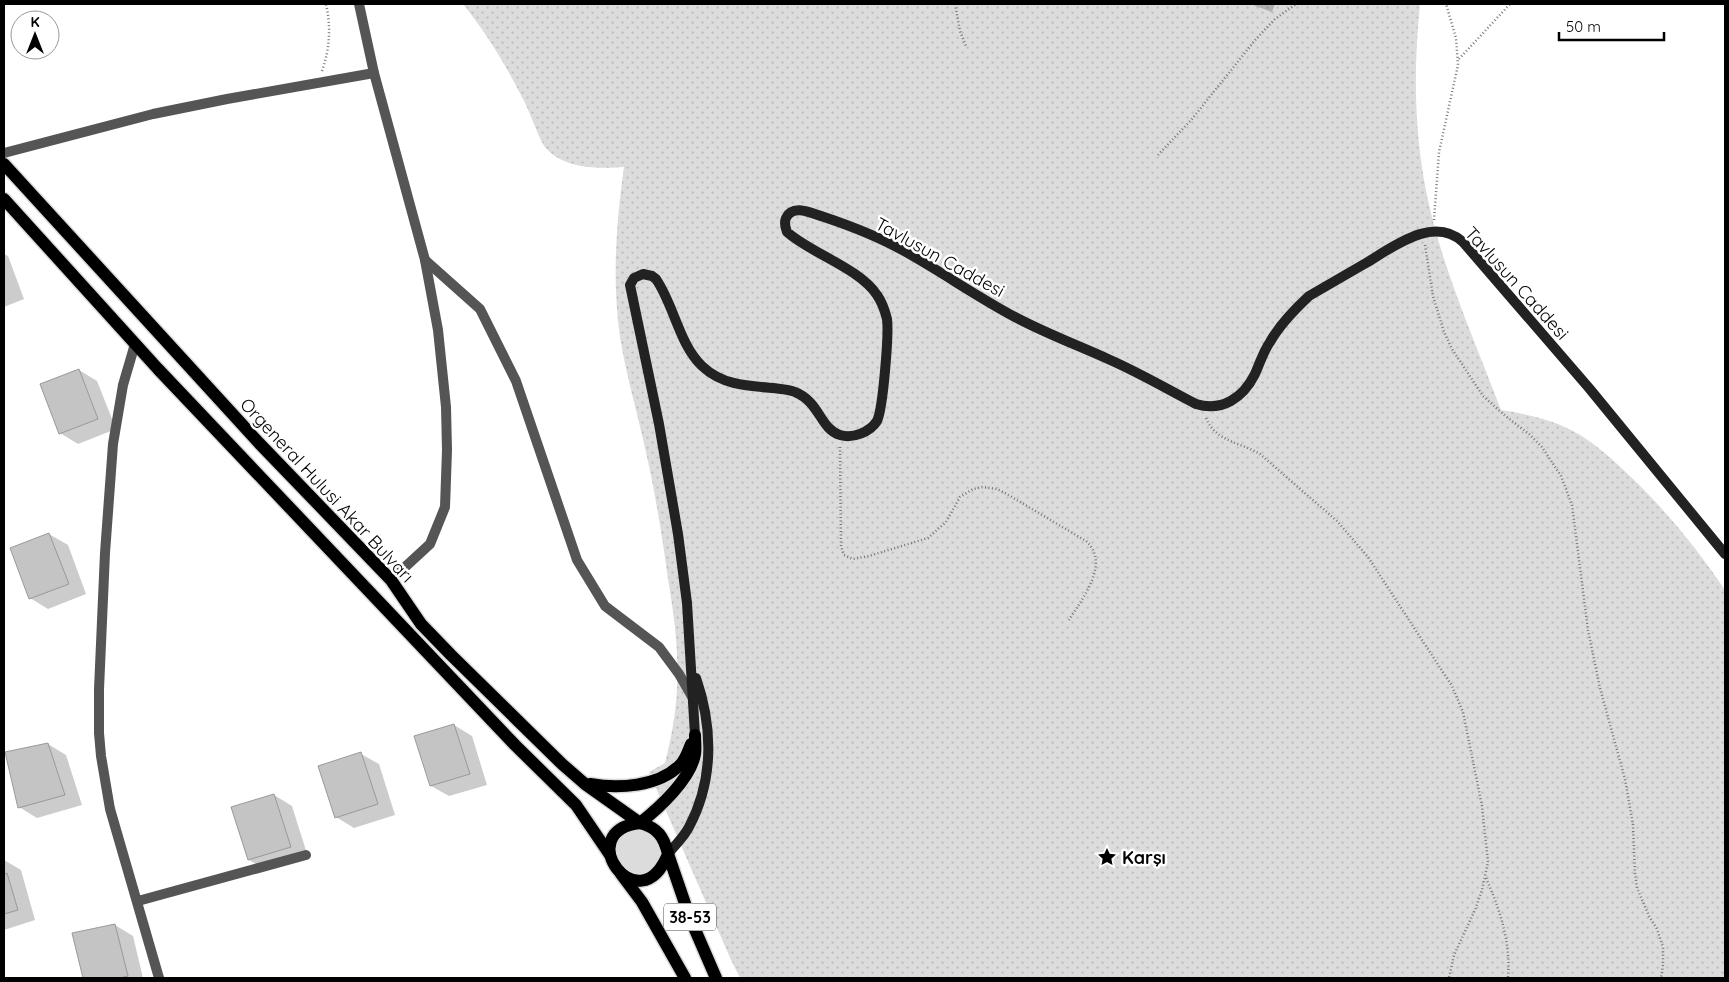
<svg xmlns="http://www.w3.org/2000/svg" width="1729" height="982" font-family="Quicksand,sans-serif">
  <defs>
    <pattern id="grass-dots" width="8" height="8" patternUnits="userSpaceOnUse" patternTransform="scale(1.25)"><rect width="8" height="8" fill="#dcdcdc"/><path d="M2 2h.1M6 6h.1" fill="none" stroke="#bbb" stroke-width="1.8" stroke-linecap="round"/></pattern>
  </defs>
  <rect width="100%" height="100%" fill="#fff"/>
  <path fill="url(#grass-dots)" d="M463 4H1420C1413 73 1414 141 1430 209 1446 277 1476 344 1501 410 1526 414 1551 419 1573 431 1597 444 1614 461 1633 479 1668 513 1698 550 1725 590V978H740L731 960 649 772 665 763C671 739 676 714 677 688 679 651 674 615 668 579 662 535 655 491 645 448 637 411 626 375 620 337 612 281 616 224 624 167 598 169 563 169 545 147 539 139 530 112 524 101 507 67 487 34 463 4Z"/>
  <path fill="#dcdcdc" d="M646 829 662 844V859L646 874C614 876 607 839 630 830 635 829 641 829 646 829Z"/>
  <g fill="#0003">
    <polygon points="1250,4 1275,4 1272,12"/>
    <polygon points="4,254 8,256 24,299 4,307"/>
    <polygon points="79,370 97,381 116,429 78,444 60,433"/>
    <polygon points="49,534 68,545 86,594 48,609 30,598"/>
    <polygon points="454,725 472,736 487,785 449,796 431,786"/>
    <polygon points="48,744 66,755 82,805 37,818 19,807"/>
    <polygon points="361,754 379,764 395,815 354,828 336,817"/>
    <polygon points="274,795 292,806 308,857 267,870 249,860"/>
    <polygon points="4,860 21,870 35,920 4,930"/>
    <polygon points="115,925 133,936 143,978 84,978 74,934"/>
  </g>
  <g fill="#c4c4c4" stroke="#999">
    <polygon points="79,369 98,419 59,434 40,384"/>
    <polygon points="49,533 69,584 29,599 10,548"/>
    <polygon points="454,724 470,774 430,786 414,736"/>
    <polygon points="48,743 65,795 18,808 5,752"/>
    <polygon points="361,752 378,804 335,818 318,766"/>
    <polygon points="274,794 291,847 248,860 231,807"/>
    <polygon points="7,873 18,910 4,914 4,874"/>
    <polygon points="115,924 128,976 120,978 83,978 72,933"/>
  </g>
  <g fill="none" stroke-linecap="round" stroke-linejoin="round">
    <g stroke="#dbdbdb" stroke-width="15">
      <g id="primary">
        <path d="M4 164 259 443 391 580 421 624 451 655 562 764 585 784 640 823C659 808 691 779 695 754 696 748 695 741 695 735"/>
        <polyline points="4,199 158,369 515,745 576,805 610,855"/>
        <path d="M590 784C618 789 658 787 680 765 686 759 688 751 691 744"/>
        <path d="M640 823C658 828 664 837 668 854 639 926 570 831 640 823Z"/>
        <polyline points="668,854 690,918 716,978"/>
        <polyline points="621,874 642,902 685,978"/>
      </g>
    </g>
    <g stroke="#777" stroke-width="2.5" stroke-dasharray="1 2.5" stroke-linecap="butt">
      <polyline points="955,4 960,31 966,46"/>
      <polyline points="1459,59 1510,4"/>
      <path d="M322 71C330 48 331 27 326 4"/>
      <polyline points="1158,155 1192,119 1256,39 1275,19 1296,4"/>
      <polyline points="1434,220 1439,152 1458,65 1456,38 1446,4"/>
      <polyline points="1425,245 1433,296 1444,332 1452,349 1483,396 1503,414 1529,434 1542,447 1561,476 1572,505 1588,630 1600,688 1625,779 1633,825 1635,873 1637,888 1649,916 1657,929 1663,947 1663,965 1661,978"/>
      <path d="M1206 418C1216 442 1240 442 1260 454L1337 521 1368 557 1452 686 1463 712 1482 806 1488 862 1482 890 1475 910 1454 955 1449 978"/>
      <path d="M840 447 841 546 844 555 853 559 869 556 928 538 946 522 960 497 973 489 983 487 997 489 1005 493 1086 541C1111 563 1082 599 1069 620"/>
      <path d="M1486 878C1500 910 1511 943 1508 978"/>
    </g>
    <g stroke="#555" stroke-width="10">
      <polyline points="359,4 374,73 425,260 438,330 446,407 447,450 445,507 430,544 391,580"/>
      <polyline points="4,153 153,114 227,99 374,73"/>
      <polyline points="425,260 480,309 516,381 577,560 605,606 659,647 679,674 694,700"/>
      <polyline points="135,344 123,385 113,444 105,553 99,689 99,733 101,756 110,809 159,978"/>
      <polyline points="138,901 306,855"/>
    </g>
    <g stroke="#222" stroke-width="10">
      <path d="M695 735 687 603 678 534 659 424 630 285 634 278 643 274 652 276 656 279C674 305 679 344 702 366 722 385 747 386 773 388 780 389 788 389 795 392 820 402 820 429 840 435 853 439 870 432 877 421 883 409 889 334 887 319 885 311 882 302 877 295 859 268 812 254 787 232 785 227 784 223 786 218 793 203 813 214 824 217 851 226 879 237 904 251 942 272 977 297 1015 317 1045 333 1077 345 1108 359 1138 372 1167 389 1196 404 1222 412 1243 398 1255 374 1260 363 1263 352 1270 342 1280 324 1294 310 1309 296 1328 285 1347 274 1366 263 1393 247 1433 215 1463 242L1589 388 1725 554"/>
      <path d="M668 854C675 845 684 837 689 827 714 780 713 727 696 678"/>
    </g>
    <use href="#primary" stroke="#000" stroke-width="12"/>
  </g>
  <defs>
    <g id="sight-bare" transform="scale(1.5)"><path d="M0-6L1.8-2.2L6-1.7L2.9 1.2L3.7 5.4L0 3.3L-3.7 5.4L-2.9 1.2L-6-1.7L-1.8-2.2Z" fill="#000" stroke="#fff" stroke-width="2.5" paint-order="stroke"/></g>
  </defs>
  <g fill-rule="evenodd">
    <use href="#sight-bare" x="1107" y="857"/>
  </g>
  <g text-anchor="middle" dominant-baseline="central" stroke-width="5" stroke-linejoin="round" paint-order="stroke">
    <rect fill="#fff" stroke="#4c4c4c" stroke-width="1" x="664" y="903.5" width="52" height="27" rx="4"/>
    <g font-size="16" font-weight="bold" fill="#000">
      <text x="690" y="917">38-53</text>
    </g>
    <g font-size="18" fill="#000" stroke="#fff">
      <text transform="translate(940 257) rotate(29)">Tavlusun Caddesi</text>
      <text transform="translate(1517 283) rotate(48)">Tavlusun Caddesi</text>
      <text transform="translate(327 490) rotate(47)">Orgeneral Hulusi Akar Bulvarı</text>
    </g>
    <g font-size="18" font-weight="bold" fill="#000" stroke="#fff" text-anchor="start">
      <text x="1122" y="857">Karşı</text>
    </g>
  </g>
  <rect width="1729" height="982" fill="none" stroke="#000000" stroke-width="10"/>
  <g transform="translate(35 35)"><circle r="24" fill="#ffffff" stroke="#999999"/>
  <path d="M0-4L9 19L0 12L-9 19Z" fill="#000000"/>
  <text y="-8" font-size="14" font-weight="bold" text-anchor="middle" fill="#000000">K</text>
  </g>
  <path d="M1559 32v8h105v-8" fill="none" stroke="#000000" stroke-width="2.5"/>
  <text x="1566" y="32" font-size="15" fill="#000000" stroke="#ffffff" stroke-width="4" paint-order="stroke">50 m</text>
</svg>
